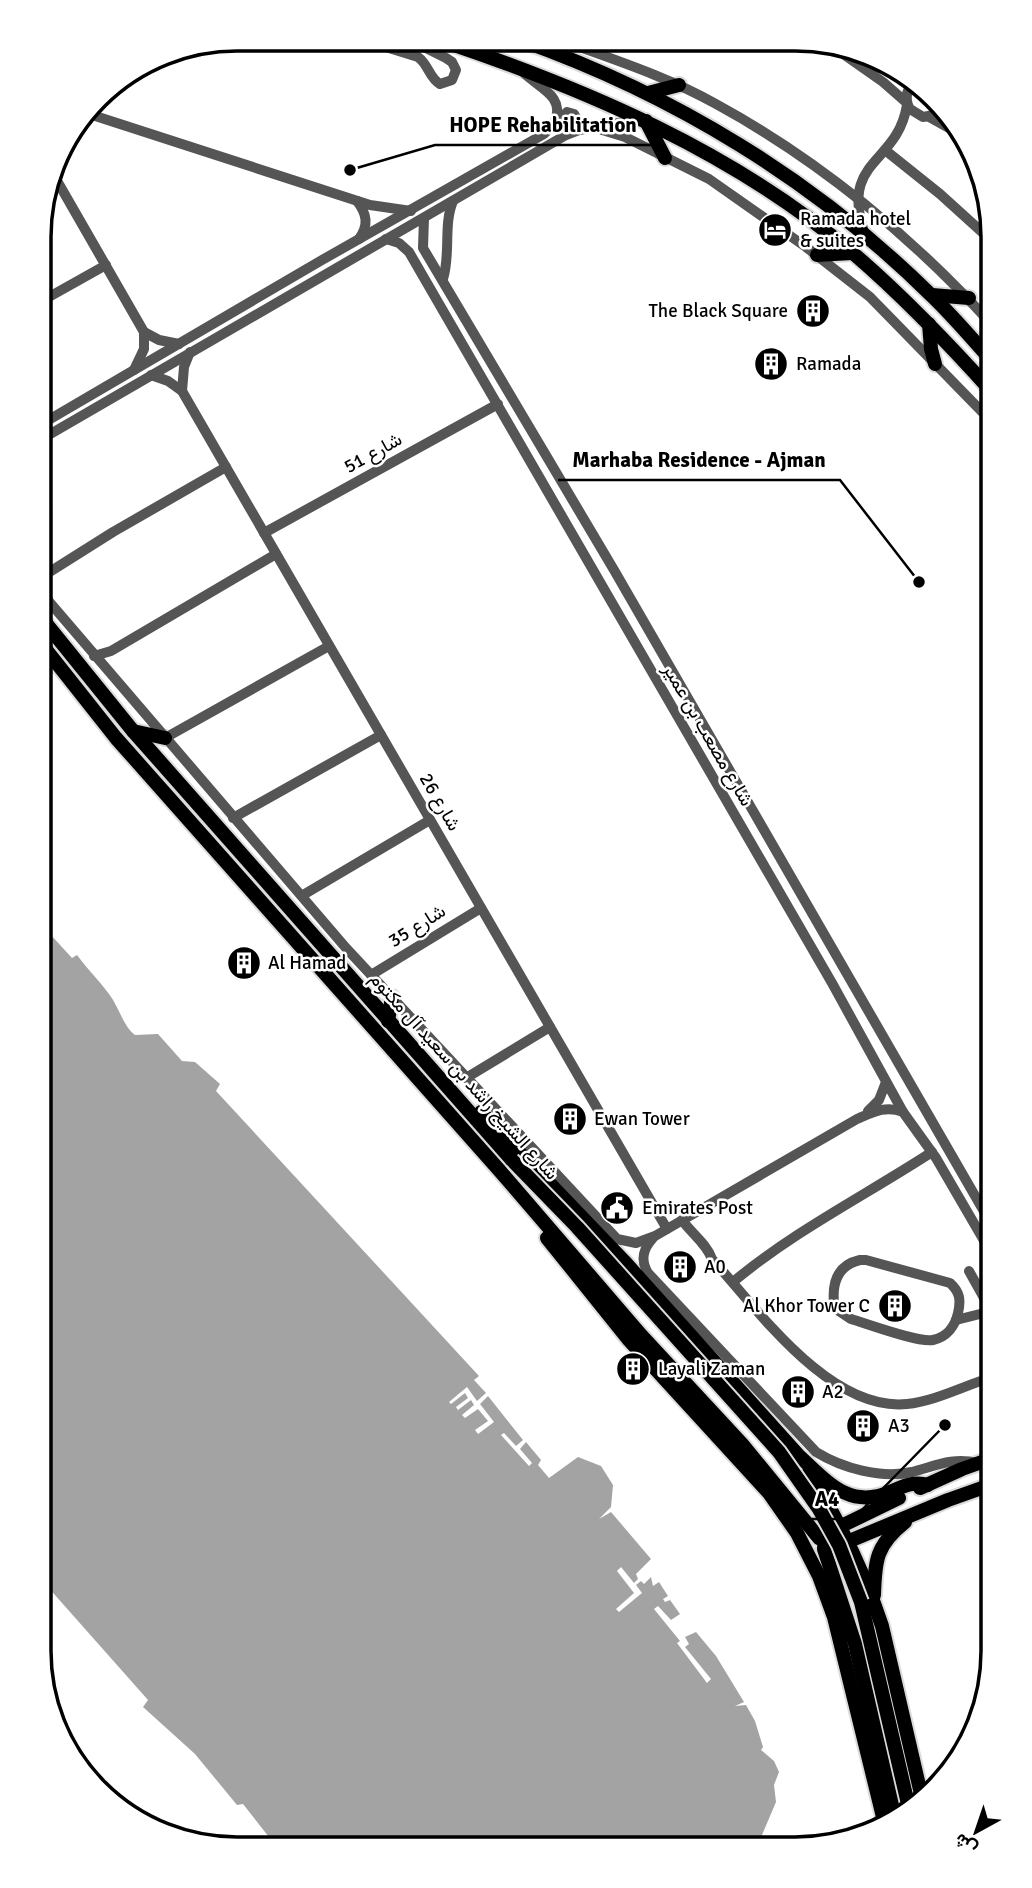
<svg xmlns="http://www.w3.org/2000/svg" width="1032" height="1888" font-family="Signika,Vazirmatn,sans-serif">
  <rect width="100%" height="100%" fill="#fff"/>
  <path fill="#a3a3a3" d="M39 922 72 958 77 955C87 969 99 980 109 994 119 1007 123 1026 135 1035L158 1034 182 1061 195 1062 220 1084 216 1091 479 1376 474 1380 486 1393 477 1401 467 1387 449 1402 451 1404 465 1393 468 1398 456 1407 458 1410 471 1400 474 1405 462 1415 465 1418 478 1409 488 1421 475 1430 478 1434 494 1422 480 1404 488 1396 523 1440 516 1446 504 1433 501 1435 529 1466 532 1463 520 1449 526 1442 541 1460 538 1465 549 1478 578 1457 601 1466 613 1485 611 1507 599 1519 611 1512 651 1559 636 1574 638 1579 634 1583 621 1567 617 1571 634 1593 616 1609 619 1612 642 1593 636 1585 641 1581 644 1584 651 1577 653 1586 659 1582 668 1596 663 1599 665 1602 670 1600 680 1614 671 1620 658 1606 654 1609 680 1641 677 1643 707 1683 711 1679 685 1647 689 1644 685 1637 696 1632 716 1656 744 1702 735 1706 746 1705 755 1721 763 1747 761 1750 774 1761 779 1772 774 1785 776 1802 756 1849 274 1848 276 1846 243 1804 237 1805 195 1754 143 1707 148 1700 39 1577Z"/>
  <g fill="none" stroke-linecap="round" stroke-linejoin="round">
    <g stroke="#dbdbdb" stroke-width="18">
      <g id="major">
        <path d="M440 40C588 90 734 152 854 254 904 297 949 344 993 393"/>
        <path d="M520 40C673 94 816 181 932 296 954 317 973 340 993 362"/>
        <polyline points="648,93 679,85"/>
        <polyline points="646,121 665,158"/>
        <polyline points="817,255 852,253"/>
        <polyline points="932,295 969,298"/>
        <polyline points="929,324 931,349 935,364"/>
        <polyline points="40,616 133,731 512,1160"/>
        <polyline points="40,642 116,738 500,1171 641,1335 742,1444 819,1538 830,1544 842,1544 948,1500 993,1484"/>
        <polyline points="133,731 165,738"/>
        <polyline points="388,1021 392,997"/>
        <path d="M481 1112 624 1261 799 1456C827 1481 849 1510 890 1492 903 1486 914 1481 928 1485"/>
        <polyline points="547,1238 629,1340 769,1493 797,1533 819,1576 834,1617 884,1821"/>
        <path d="M809 1472C839 1521 864 1571 882 1626L921 1794"/>
        <polyline points="920,1488 962,1469 993,1458"/>
        <path d="M874 1595C875 1560 876 1545 905 1522"/>
        <polyline points="861,1602 908,1804"/>
        <polyline points="894,1814 855,1644 824,1549 825,1538 831,1531 899,1498"/>
      </g>
    </g>
    <g stroke="#555" stroke-width="10">
      <path d="M360 39 418 57C429 65 429 78 440 84L452 80 456 70 452 62 446 58 410 40"/>
      <path d="M563 41C615 60 668 77 716 104 819 160 915 239 993 326"/>
      <polyline points="826,42 883,82 907,103"/>
      <polyline points="875,63 890,72 906,78"/>
      <path d="M524 73C539 88 565 96 555 121"/>
      <path d="M915 82C906 90 904 99 910 109L923 117 934 115 941 110"/>
      <polyline points="86,113 370,205 411,211"/>
      <polyline points="929,117 956,132"/>
      <polyline points="599,129 625,137 709,179 806,247 870,297 993,423"/>
      <polyline points="885,150 940,194 993,242"/>
      <polyline points="52,172 144,332 144,349 134,370"/>
      <path d="M357 201C367 214 369 225 359 239"/>
      <polyline points="424,218 423,248 614,570 993,1227"/>
      <path d="M865 235C839 158 897 166 907 105"/>
      <polyline points="386,239 399,243 409,252 832,983 903,1112 936,1158 993,1256"/>
      <path d="M443 279C451 254 443 225 453 201"/>
      <polyline points="40,302 106,265"/>
      <polyline points="144,332 159,340 179,344"/>
      <polyline points="151,375 168,381 182,391 667,1229"/>
      <polyline points="182,391 184,367 190,352"/>
      <polyline points="40,425 322,260 544,134 567,112 574,114 577,119 576,126 568,133"/>
      <polyline points="40,440 566,135 579,130 642,119"/>
      <polyline points="264,533 498,404"/>
      <polyline points="40,578 113,532 226,467"/>
      <path d="M40 591 346 948 617 1239 636 1243 655 1236 857 1119C873 1112 886 1105 903 1112"/>
      <polyline points="94,656 111,651 276,554"/>
      <polyline points="165,738 329,646"/>
      <polyline points="233,818 381,735"/>
      <polyline points="303,895 430,820"/>
      <polyline points="371,975 481,908"/>
      <polyline points="466,1078 550,1027"/>
      <polyline points="868,1111 879,1100 886,1082"/>
      <path d="M682 1220C692 1234 706 1243 712 1259 758 1310 830 1412 907 1404 936 1401 965 1385 993 1377"/>
      <path d="M653 1238C643 1249 640 1260 648 1273L816 1452C842 1468 881 1479 912 1472 935 1466 953 1457 977 1463"/>
      <path d="M860 1260H866L950 1283C960 1292 961 1300 958 1313 955 1326 947 1337 933 1340 919 1343 868 1324 851 1319L839 1311 834 1303C832 1282 838 1265 860 1260Z"/>
      <polyline points="969,1271 993,1314"/>
      <path d="M733 1282C794 1231 866 1195 932 1152"/>
      <polyline points="956,1320 992,1311"/>
    </g>
    <use href="#major" stroke="#000" stroke-width="14"/>
    <g stroke="#dbdbdb" stroke-width="18" stroke-linecap="butt">
      <polyline id="major-bridge" points="512,1160 577,1227 779,1452 819,1509 839,1545 861,1602"/>
    </g>
    <use href="#major-bridge" stroke="#000" stroke-width="14"/>
  </g>
  <defs>
    <g id="hotel-disc" transform="scale(1.75)"><circle r="9.5" fill="#000" stroke="#fff"/><path d="M-6-4.5h1.5V1H6V5H4.5V3h-9V5H-6ZM-4 0a1.8 1.8 0 1 1 3.6 0ZM.5 0V-2.5h3Q6-2.5 6 0Z" fill="#fff"/></g>
    <g id="building-disc" transform="scale(1.75)"><circle r="9.5" fill="#000" stroke="#fff"/><path d="M-4-6H4V6H1V3H-1V6H-4ZM-2.5-4.3h1.7v1.8h-1.7ZM.8-4.3h1.7v1.8H.8ZM-2.5-1h1.7V.8h-1.7ZM.8-1h1.7V.8H.8Z" fill="#fff"/></g>
    <g id="civic-disc" transform="scale(1.75)"><circle r="9.5" fill="#000" stroke="#fff"/><path d="M-.6-6.5H3V-4.5H.6V-3L4-1V1h2V6H-6V1h2V-1L-.6-3ZM-1.2 2.5V6h2.4V2.5Z" fill="#fff"/></g>
  </defs>
  <g fill-rule="evenodd">
    <use href="#hotel-disc" x="775" y="230"/>
    <use href="#building-disc" x="813" y="311"/>
    <use href="#building-disc" x="771" y="364"/>
    <use href="#building-disc" x="244" y="963"/>
    <use href="#building-disc" x="570" y="1119"/>
    <use href="#civic-disc" x="617" y="1208"/>
    <use href="#building-disc" x="680" y="1267"/>
    <use href="#building-disc" x="895" y="1306"/>
    <use href="#building-disc" x="633" y="1369"/>
    <use href="#building-disc" x="798" y="1392"/>
    <use href="#building-disc" x="863" y="1426"/>
  </g>
  <g text-anchor="middle" dominant-baseline="central" stroke-width="5" stroke-linejoin="round" paint-order="stroke">
    <g font-size="19" fill="#000" stroke="#fff" text-anchor="start">
      <text x="800" y="219">Ramada hotel<tspan x="800" dy="22">&amp; suites</tspan></text>
      <text x="788" y="311" text-anchor="end">The Black Square</text>
      <text x="796" y="364">Ramada</text>
      <text x="268" y="963">Al Hamad</text>
      <text x="594" y="1119">Ewan Tower</text>
      <text x="642" y="1208">Emirates Post</text>
      <text x="704" y="1267">A0</text>
      <text x="870" y="1306" text-anchor="end">Al Khor Tower C</text>
      <text x="658" y="1369">Layali Zaman</text>
      <text x="822" y="1392">A2</text>
      <text x="888" y="1426">A3</text>
    </g>
    <g font-size="19" fill="#000" stroke="#fff">
      <text transform="translate(373 453) rotate(-29)">شارع 51</text>
      <text transform="translate(708 735) rotate(60)">شارع مصعب بن عمير</text>
      <text transform="translate(440 802) rotate(60)">شارع 26</text>
      <text transform="translate(417 926) rotate(-32)">شارع 35</text>
      <text transform="translate(464 1076) rotate(48)">شارع الشيخ راشد بن سعيد آل مكتوم</text>
    </g>
  </g>
  <path d="M0 0H1032V1888H0ZM237 51H795A186 186 0 0 1 981 237V1651A186 186 0 0 1 795 1837H237A186 186 0 0 1 51 1651V237A186 186 0 0 1 237 51Z" fill="#fff" fill-rule="evenodd"/>
  <path fill="none" stroke="#000" stroke-width="3.5" d="M237 51H795A186 186 0 0 1 981 237V1651A186 186 0 0 1 795 1837H237A186 186 0 0 1 51 1651V237A186 186 0 0 1 237 51Z"/>
  <path fill="none" stroke="#000" stroke-width="2.5" d="M350 170L435 145H651M919 582L840 480H558M945 1425L853 1519H800"/>
  <g fill="#000" stroke="#fff" stroke-width="2.5">
    <circle cx="350" cy="170" r="7"/>
    <circle cx="919" cy="582" r="7"/>
    <circle cx="945" cy="1425" r="7"/>
  </g>
  <g font-size="21" text-anchor="middle" font-weight="bold" fill="#000" stroke="#fff" stroke-width="5" stroke-linejoin="round" paint-order="stroke">
    <text x="543" y="132">HOPE Rehabilitation</text>
    <text x="699" y="467">Marhaba Residence - Ajman</text>
    <text x="827" y="1506">A4</text>
  </g>
  <g transform="translate(976 1832) rotate(220)" stroke="#ffffff" stroke-width="5" paint-order="stroke">
  <path d="M0-5L12 26L0 18L-12 26Z" fill="#000000"/>
  <text y="-10" font-size="19" font-weight="bold" text-anchor="middle" fill="#000000">ش</text>
  </g>
</svg>
